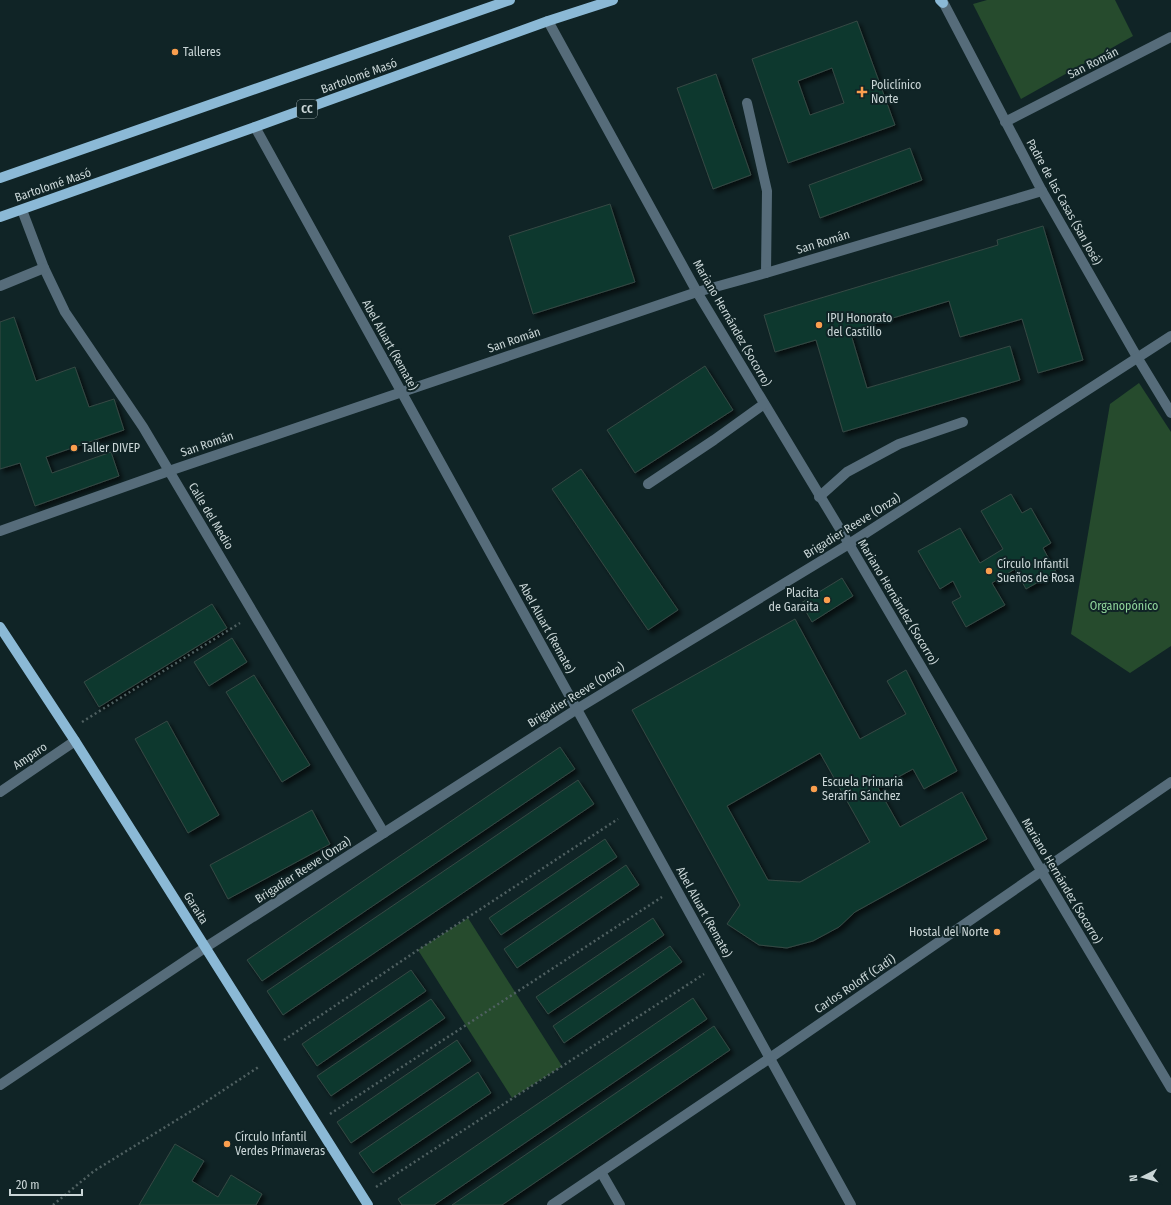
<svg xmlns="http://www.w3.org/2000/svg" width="1171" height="1205" font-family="'Fira Sans Condensed',sans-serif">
  <defs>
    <filter id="shadow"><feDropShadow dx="3.5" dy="3.5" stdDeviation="2" flood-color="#0009"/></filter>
  </defs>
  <rect width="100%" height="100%" fill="#102426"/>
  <g fill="#264b2d">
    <polygon points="987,0 1115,0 1133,36 1021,99 973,4"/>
    <polygon points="1139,383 1171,432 1171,646 1130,673 1071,634 1110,404"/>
    <polygon points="468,918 562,1066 512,1098 418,950"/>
  </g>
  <g fill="#10372f" stroke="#354944" fill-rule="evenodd" filter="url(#shadow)">
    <path d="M857 21 895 125 788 163 752 59ZM832 68 844 103 810 115 798 81Z"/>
    <polygon points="716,74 751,175 713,189 677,88"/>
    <polygon points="910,148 922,180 820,218 809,185"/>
    <polygon points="610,204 635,282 533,314 509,236"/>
    <polygon points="1043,226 1083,360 1038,373 1022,319 960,337 949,301 850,331 867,388 1010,346 1020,380 843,432 816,340 775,352 764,315 998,245 997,240"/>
    <polygon points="14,317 36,381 75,367 89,407 114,399 124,430 46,457 52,473 111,452 119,476 35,506 20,463 0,469 0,322"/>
    <polygon points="705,366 733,410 635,473 607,430"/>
    <polygon points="581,469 678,610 648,630 552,489"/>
    <polygon points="1011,494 1022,513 1031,508 1051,543 1043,548 1056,572 1026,589 1015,569 992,583 1005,605 966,627 952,602 961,597 953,581 940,589 918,551 960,528 980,563 1003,549 981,511"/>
    <polygon points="842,578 853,596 812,622 801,603"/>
    <polygon points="212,604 227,628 99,707 84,682"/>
    <path d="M795 619 860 739 906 714 887 681 906 670 957 771 924 789 913 769 878 788 900 827 962 792 987 839 855 912 839 927 813 941 787 948 759 945 727 924 740 905 632 710ZM820 753 870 842 800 882 768 880 727 806Z"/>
    <polygon points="232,638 247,662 209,686 194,662"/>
    <polygon points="254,675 310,765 282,782 226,692"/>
    <polygon points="167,721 219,815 188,833 135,739"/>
    <polygon points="560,747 575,769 262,981 247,960"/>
    <polygon points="578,780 594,804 283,1015 267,991"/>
    <polygon points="312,810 330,844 228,899 210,865"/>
    <polygon points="605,839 617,857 501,935 489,918"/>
    <polygon points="626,865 639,885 517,968 504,949"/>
    <polygon points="653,918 664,935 548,1014 536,997"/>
    <polygon points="670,946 682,962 564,1043 553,1026"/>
    <polygon points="411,970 426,991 317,1066 302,1044"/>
    <polygon points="693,998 707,1019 434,1205 402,1205 398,1199"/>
    <polygon points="431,999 445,1018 331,1096 317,1076"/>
    <polygon points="714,1026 730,1050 502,1205 452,1205"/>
    <polygon points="457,1040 471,1061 351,1143 337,1122"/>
    <polygon points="478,1072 491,1093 373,1173 359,1153"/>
    <polygon points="175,1144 204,1161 192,1181 218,1197 231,1175 262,1194 256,1205 139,1205"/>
  </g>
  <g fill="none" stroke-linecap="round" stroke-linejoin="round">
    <g stroke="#506162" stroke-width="2.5" stroke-dasharray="2 3" stroke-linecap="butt">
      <polyline points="82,722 240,623"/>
      <polyline points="284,1040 418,950 618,819"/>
      <polyline points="330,1114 662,897"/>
      <polyline points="376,1187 704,974"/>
      <polyline points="53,1205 94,1171 201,1105 260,1066"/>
    </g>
    <g stroke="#566c7a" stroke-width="10">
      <polyline points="942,0 1042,191 1137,357 1171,413"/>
      <polyline points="548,21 697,292 849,544 1042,872 1171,1088"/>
      <polyline points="747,103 767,191 766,273"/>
      <polyline points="1005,122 1171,37"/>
      <polyline points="255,127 851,1205"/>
      <polyline points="22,210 44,268 65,312 143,427 384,833"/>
      <polyline points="0,286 44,268"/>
      <polyline points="648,484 714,440 764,404"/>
      <polyline points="819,497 847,472 899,444 963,422"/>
      <polyline points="0,531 169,471 697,292 766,273 1042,191"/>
      <polyline points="0,792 75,741"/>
      <polyline points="0,1085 206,947 577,709 849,544 1171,336"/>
      <polyline points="601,1172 620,1205"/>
      <polyline points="552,1205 770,1058 1171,782"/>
    </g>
    <g stroke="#8bb9d6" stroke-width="10">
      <polyline points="940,0 943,3"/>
      <polyline points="0,178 510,0"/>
      <polyline points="0,217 255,127 548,21 613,0"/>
      <polyline points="0,627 75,741 368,1205"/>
    </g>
  </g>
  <g fill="#fa9f4e" stroke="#102426" stroke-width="1.5">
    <circle cx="175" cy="52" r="4"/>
    <path d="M860 86h4v4h4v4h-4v4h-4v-4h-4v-4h4z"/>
    <circle cx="819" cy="325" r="4"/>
    <circle cx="74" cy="448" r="4"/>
    <circle cx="989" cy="571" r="4"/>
    <circle cx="827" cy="600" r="4"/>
    <circle cx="814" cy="789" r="4"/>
    <circle cx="997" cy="932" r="4"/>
    <circle cx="227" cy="1144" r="4"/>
  </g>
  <g text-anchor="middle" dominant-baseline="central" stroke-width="4" stroke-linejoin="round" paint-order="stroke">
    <rect fill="#102426" stroke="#92a1a2" stroke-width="1" x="297" y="100" width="20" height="18" rx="3"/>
    <g font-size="11" font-weight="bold" fill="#cad6d7">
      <text x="307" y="109">CC</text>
    </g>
    <g font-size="12" fill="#cad6d7" stroke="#102426" text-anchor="start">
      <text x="183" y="52">Talleres</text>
      <text x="871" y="85">Policlínico<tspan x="871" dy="14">Norte</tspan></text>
      <text x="827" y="318">IPU Honorato<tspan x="827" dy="14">del Castillo</tspan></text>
      <text x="82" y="448">Taller DIVEP</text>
      <text x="997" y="564">Círculo Infantil<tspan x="997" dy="14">Sueños de Rosa</tspan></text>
      <text x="819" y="593" text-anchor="end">Placita<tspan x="819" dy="14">de Garaita</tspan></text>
      <text x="822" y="782">Escuela Primaria<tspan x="822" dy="14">Serafín Sánchez</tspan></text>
      <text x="989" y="932" text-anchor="end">Hostal del Norte</text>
      <text x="235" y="1137">Círculo Infantil<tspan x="235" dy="14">Verdes Primaveras</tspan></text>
    </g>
    <g font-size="12" fill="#cad6d7" stroke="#102426">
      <text transform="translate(1093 63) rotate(-27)">San Román</text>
      <text transform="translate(359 76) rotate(-20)">Bartolomé Masó</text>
      <text transform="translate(53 185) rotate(-19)">Bartolomé Masó</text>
      <text transform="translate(1064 202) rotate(61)">Padre de las Casas (San José)</text>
      <text transform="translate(823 242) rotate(-17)">San Román</text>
      <text transform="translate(732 323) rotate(60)">Mariano Hernández (Socorro)</text>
      <text transform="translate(514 340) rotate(-19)">San Román</text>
      <text transform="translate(390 345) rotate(61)">Abel Aluart (Remate)</text>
      <text transform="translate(207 444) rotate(-19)">San Román</text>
      <text transform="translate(211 516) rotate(59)">Calle del Medio</text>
      <text transform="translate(852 526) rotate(-32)">Brigadier Reeve (Onza)</text>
      <text transform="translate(898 602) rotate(59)">Mariano Hernández (Socorro)</text>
      <text transform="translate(547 628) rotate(61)">Abel Aluart (Remate)</text>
      <text transform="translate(576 695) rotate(-32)">Brigadier Reeve (Onza)</text>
      <text transform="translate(30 756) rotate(-34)">Amparo</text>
      <text transform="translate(303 870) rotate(-33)">Brigadier Reeve (Onza)</text>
      <text transform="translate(1062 881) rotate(59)">Mariano Hernández (Socorro)</text>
      <text transform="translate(196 908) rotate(58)">Garaita</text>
      <text transform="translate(704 912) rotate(61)">Abel Aluart (Remate)</text>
      <text transform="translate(855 984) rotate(-34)">Carlos Roloff (Cadí)</text>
    </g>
    <g font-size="12" fill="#90d59b" stroke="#102426">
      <text x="1124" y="606">Organopónico</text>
    </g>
  </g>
  <g transform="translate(1143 1177) rotate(264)" stroke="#102426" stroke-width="3" paint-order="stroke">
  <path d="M0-3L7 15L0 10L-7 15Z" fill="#cad6d7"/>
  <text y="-6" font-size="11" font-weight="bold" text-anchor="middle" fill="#cad6d7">N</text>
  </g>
  <path d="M10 1189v6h72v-6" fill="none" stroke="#cad6d7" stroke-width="2"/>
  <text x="16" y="1189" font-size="12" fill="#cad6d7" stroke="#102426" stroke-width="3" paint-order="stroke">20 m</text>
</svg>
